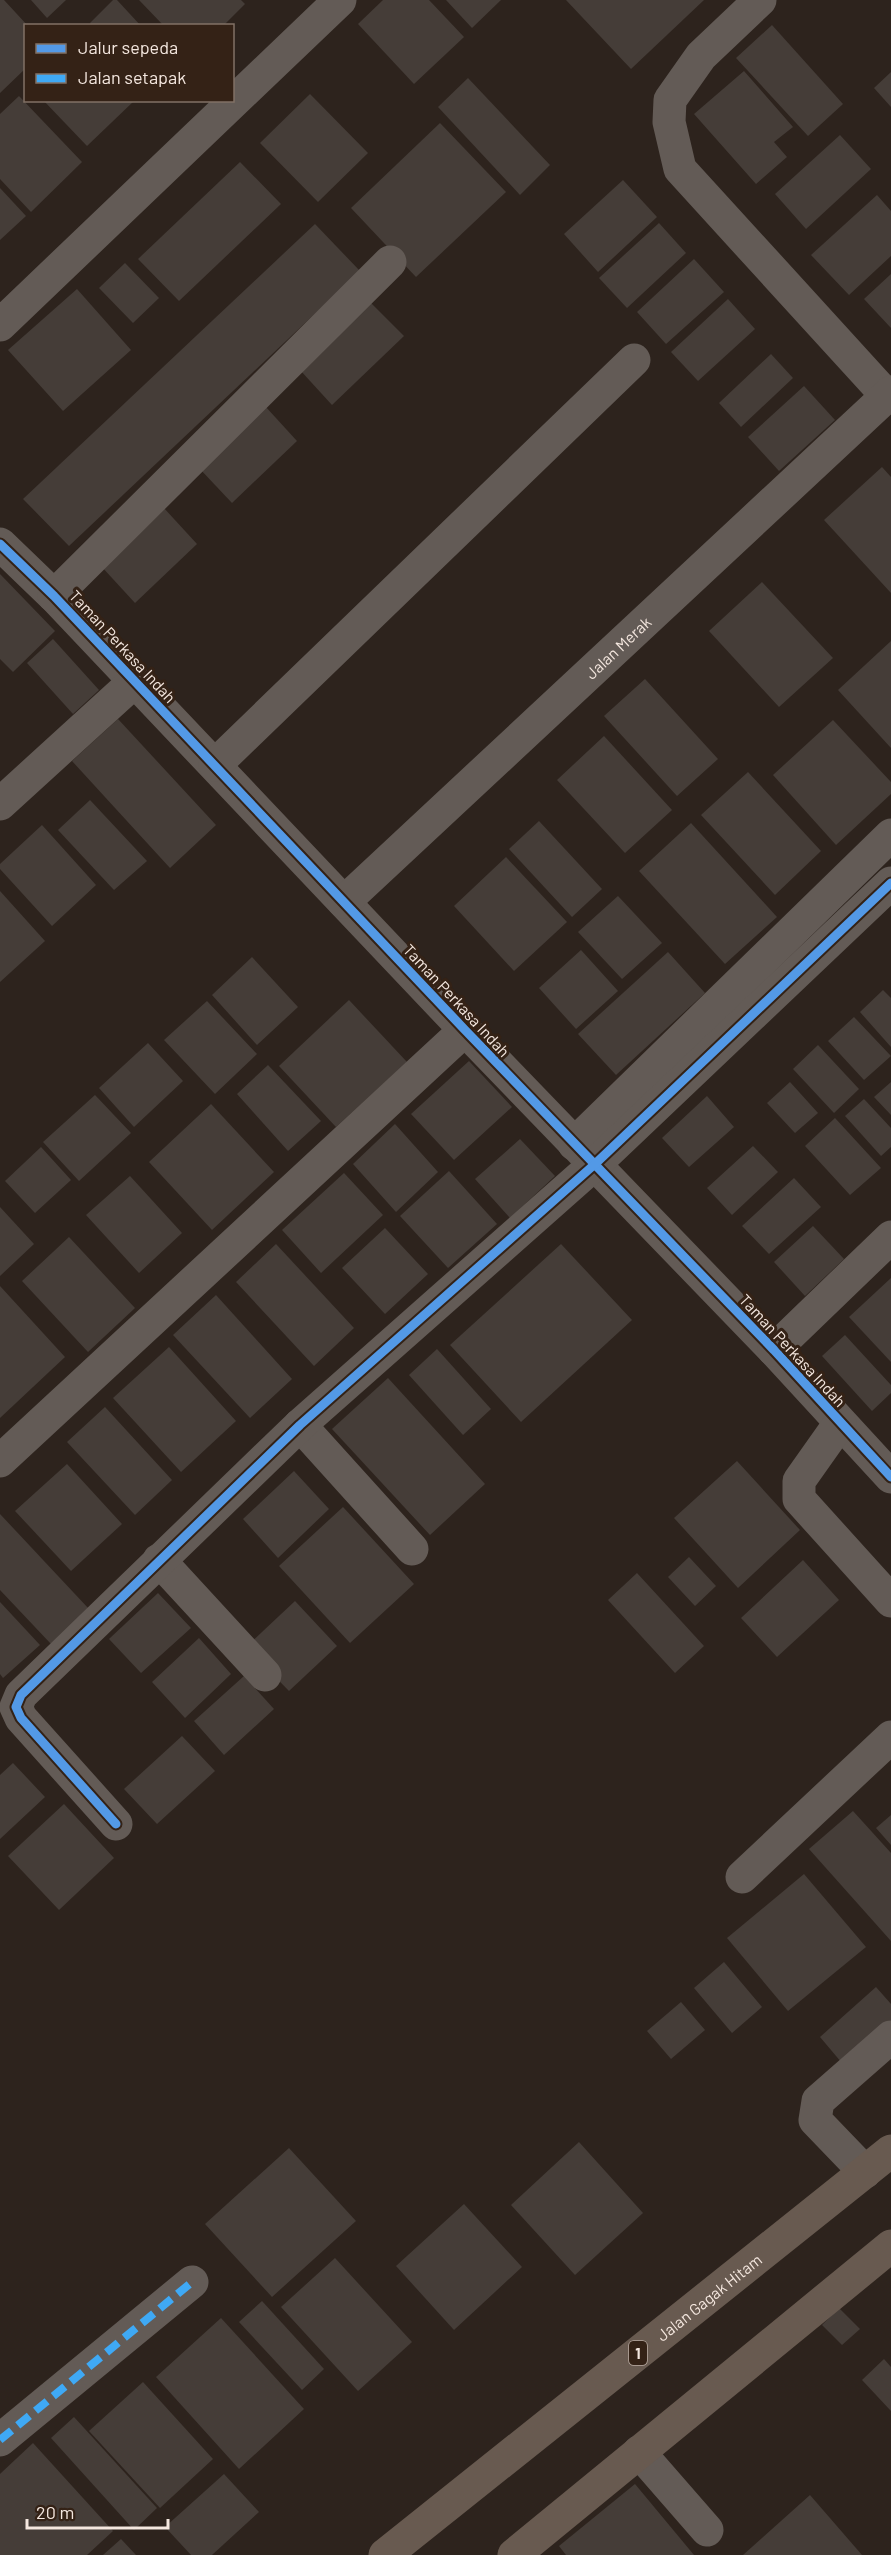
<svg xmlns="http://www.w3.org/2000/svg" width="891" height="2555" font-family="Barlow,sans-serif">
  <rect width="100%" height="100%" fill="#2d231d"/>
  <g fill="#453d38">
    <polygon points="0,0 4,0 28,26 26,26 26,68 0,93"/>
    <polygon points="31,0 66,0 47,18"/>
    <polygon points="113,0 117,0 141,26 92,26 90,23"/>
    <polygon points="139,0 241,0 245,4 223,26 164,26"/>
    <polygon points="383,0 429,0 464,37 414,84 358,24"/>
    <polygon points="446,0 501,0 472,28"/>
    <polygon points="566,0 704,0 631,69"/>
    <polygon points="772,25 843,104 808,136 736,58"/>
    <polygon points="744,71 793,127 774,142 787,157 756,184 694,114"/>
    <polygon points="891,72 891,107 874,88"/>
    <polygon points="468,78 550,165 520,195 438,107"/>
    <polygon points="310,94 368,153 318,202 260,143"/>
    <polygon points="19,96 82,162 31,212 0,179 0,114"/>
    <polygon points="43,100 135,100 87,146"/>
    <polygon points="440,123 506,192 416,277 351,208"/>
    <polygon points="840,135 871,169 806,229 775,194"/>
    <polygon points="240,162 281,204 179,301 138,259"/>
    <polygon points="623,180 657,217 598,272 564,234"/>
    <polygon points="0,188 26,216 0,240"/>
    <polygon points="877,195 891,211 891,256 849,295 811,255"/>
    <polygon points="659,223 686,253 627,308 599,278"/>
    <polygon points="315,224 360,271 69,546 23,499"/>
    <polygon points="694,259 724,292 666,344 637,312"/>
    <polygon points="125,263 159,298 133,323 99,288"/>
    <polygon points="891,274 891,328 864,299"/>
    <polygon points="77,289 131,350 63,411 8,350"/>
    <polygon points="728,299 755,329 698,381 671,352"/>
    <polygon points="371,303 404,336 332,405 300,370"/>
    <polygon points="771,354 793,378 741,427 719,403"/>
    <polygon points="804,386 835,420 779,471 748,437"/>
    <polygon points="265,406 297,441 232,503 199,468"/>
    <polygon points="882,467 891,477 891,593 824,520"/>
    <polygon points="163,507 197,544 135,603 101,566"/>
    <polygon points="0,574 55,631 13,672 0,659"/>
    <polygon points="762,582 833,658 779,707 709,631"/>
    <polygon points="53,639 99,690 73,714 27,663"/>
    <polygon points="891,641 891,748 838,690"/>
    <polygon points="645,679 718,759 677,796 604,716"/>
    <polygon points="118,719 216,825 170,868 72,761"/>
    <polygon points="833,720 891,782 891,794 836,845 773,775"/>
    <polygon points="604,736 672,810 625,853 557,780"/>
    <polygon points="748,772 821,851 775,895 701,815"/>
    <polygon points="90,800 147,861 114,890 58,830"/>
    <polygon points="539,821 602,889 572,917 509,849"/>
    <polygon points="691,823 777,917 725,964 639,871"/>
    <polygon points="42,825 96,885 52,926 0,869 0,864"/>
    <polygon points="506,857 567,922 514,971 454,906"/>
    <polygon points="0,891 45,941 0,982"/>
    <polygon points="618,896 662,943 622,979 578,932"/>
    <polygon points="581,950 618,991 576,1029 539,988"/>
    <polygon points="668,952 705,993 616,1075 578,1034"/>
    <polygon points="252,957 298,1007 257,1045 212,995"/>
    <polygon points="883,990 891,998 891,1047 860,1012"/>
    <polygon points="349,1000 407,1062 336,1127 279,1066"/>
    <polygon points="207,1001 257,1054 215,1094 164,1040"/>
    <polygon points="854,1017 891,1056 864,1080 828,1041"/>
    <polygon points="148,1043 183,1081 134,1127 99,1088"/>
    <polygon points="818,1045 859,1089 834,1113 793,1069"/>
    <polygon points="469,1061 512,1107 454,1160 411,1114"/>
    <polygon points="268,1065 321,1121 288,1151 237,1094"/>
    <polygon points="790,1082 818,1113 795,1133 767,1103"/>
    <polygon points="891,1082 891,1115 874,1097"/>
    <polygon points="95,1095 131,1133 79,1181 43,1142"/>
    <polygon points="707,1096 734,1127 689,1167 662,1138"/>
    <polygon points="864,1099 891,1128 891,1147 881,1156 845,1116"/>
    <polygon points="211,1104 274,1172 212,1230 149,1162"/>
    <polygon points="835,1118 881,1168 850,1195 805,1146"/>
    <polygon points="395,1124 438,1172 396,1212 353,1164"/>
    <polygon points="520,1139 555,1176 510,1218 475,1179"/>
    <polygon points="753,1146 778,1172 732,1215 707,1188"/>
    <polygon points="41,1147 71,1180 35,1213 5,1181"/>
    <polygon points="449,1171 497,1224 448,1268 400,1216"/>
    <polygon points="344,1173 383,1215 321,1273 282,1230"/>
    <polygon points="130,1176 182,1233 139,1273 86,1215"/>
    <polygon points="794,1178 821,1207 769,1254 742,1226"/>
    <polygon points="0,1207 34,1244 0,1276"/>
    <polygon points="813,1226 844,1259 805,1296 774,1262"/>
    <polygon points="385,1228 428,1274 385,1314 342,1268"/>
    <polygon points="69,1237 135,1308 88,1352 22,1281"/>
    <polygon points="276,1244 354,1328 314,1366 236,1282"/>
    <polygon points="561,1244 632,1320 521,1422 450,1345"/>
    <polygon points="891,1278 891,1362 849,1317"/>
    <polygon points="0,1286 65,1357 0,1418"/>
    <polygon points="216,1295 292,1379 250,1418 173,1335"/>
    <polygon points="845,1335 891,1385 891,1393 872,1411 822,1356"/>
    <polygon points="169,1347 236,1421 181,1472 113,1398"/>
    <polygon points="437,1349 491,1409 463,1435 409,1375"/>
    <polygon points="388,1378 485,1484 430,1535 332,1429"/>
    <polygon points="105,1407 172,1480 135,1515 67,1442"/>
    <polygon points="737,1461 800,1530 738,1588 674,1518"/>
    <polygon points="67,1464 122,1524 71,1571 15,1511"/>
    <polygon points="294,1471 329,1509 278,1558 243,1519"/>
    <polygon points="343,1507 414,1584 350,1643 279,1566"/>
    <polygon points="0,1514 89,1609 51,1644 0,1590"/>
    <polygon points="689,1557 716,1586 695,1606 668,1577"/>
    <polygon points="803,1560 839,1600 777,1657 741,1618"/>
    <polygon points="637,1573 704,1646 675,1673 608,1600"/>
    <polygon points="158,1593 191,1628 141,1673 109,1639"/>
    <polygon points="295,1601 337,1646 289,1691 246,1647"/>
    <polygon points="0,1602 40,1645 3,1678 0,1674"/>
    <polygon points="199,1638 231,1674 185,1718 152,1682"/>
    <polygon points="244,1676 274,1709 224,1755 194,1721"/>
    <polygon points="182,1736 215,1771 157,1824 124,1789"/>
    <polygon points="13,1763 45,1797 0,1839 0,1775"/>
    <polygon points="64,1804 114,1858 59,1910 8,1856"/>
    <polygon points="853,1811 891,1853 891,1941 809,1849"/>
    <polygon points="891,1815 891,1845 876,1828"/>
    <polygon points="804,1874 866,1947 788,2011 727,1938"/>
    <polygon points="724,1962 762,2007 732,2033 694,1988"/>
    <polygon points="876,1987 891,2004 891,2031 847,2069 820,2037"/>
    <polygon points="681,2002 705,2030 671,2059 647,2031"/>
    <polygon points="579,2142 643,2213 575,2275 511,2205"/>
    <polygon points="289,2148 356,2221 272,2297 205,2224"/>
    <polygon points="464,2204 522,2267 454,2330 396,2266"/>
    <polygon points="335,2258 412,2342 358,2391 281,2307"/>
    <polygon points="262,2301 324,2369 302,2390 239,2322"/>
    <polygon points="839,2308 860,2329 842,2345 822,2325"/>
    <polygon points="221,2318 304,2409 239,2469 156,2377"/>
    <polygon points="884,2359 891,2367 891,2411 862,2380"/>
    <polygon points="143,2382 213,2459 160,2508 89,2431"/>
    <polygon points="74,2417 157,2508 134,2530 51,2438"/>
    <polygon points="33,2443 113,2531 87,2555 0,2555 0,2474"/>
    <polygon points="224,2474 259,2512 212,2555 191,2555 165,2527"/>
    <polygon points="635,2484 694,2555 566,2555 559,2546"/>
    <polygon points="810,2495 862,2555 743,2555"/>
    <polygon points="121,2539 136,2555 103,2555"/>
  </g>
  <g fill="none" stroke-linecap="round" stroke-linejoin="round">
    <g stroke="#635b56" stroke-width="33">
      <polyline points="760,0 701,56 670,100 669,122 680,169 887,396"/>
      <polyline points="0,325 340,0"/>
      <polyline points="0,544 54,596 465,1030 774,1350 891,1477"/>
      <polyline points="54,596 390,262"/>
      <polyline points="215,765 634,360"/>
      <polyline points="0,804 135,681"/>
      <path id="s1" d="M344 902 891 392"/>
      <polyline points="574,1144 891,835"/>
      <polyline points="774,1350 891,1237"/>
      <polyline points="840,1423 799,1481 799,1499 891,1601"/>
      <polyline points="300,1425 412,1549"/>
      <polyline points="0,1461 465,1030"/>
      <polyline points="159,1560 265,1675"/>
      <polyline points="116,1824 21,1718 16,1707 21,1695 300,1425 595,1164 891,883"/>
      <polyline points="742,1877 891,1737"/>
      <polyline points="865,2172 815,2120 818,2101 891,2037"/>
      <polyline points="0,2440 192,2282"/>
      <polyline points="639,2452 707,2530"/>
    </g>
    <g stroke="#685a50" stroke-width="33">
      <path id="s2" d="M385 2555 891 2151"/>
      <polyline points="514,2555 891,2246"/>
    </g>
    <polyline stroke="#3fa9f5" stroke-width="8" stroke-dasharray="15 8" stroke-linecap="butt" points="0,2440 192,2282"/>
    <g stroke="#342216" stroke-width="13">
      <g id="cycleway">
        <polyline points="0,544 54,596 465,1030 774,1350 891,1477"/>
        <polyline points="116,1824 21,1718 16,1707 21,1695 300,1425 595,1164 891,883"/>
      </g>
    </g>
    <use href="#cycleway" stroke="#5399e6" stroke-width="9"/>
  </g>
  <g text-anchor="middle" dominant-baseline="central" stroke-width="6" stroke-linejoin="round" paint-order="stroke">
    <rect fill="#342216" stroke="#baaca3" stroke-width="1.5" x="629" y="2341" width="18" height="24" rx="4.5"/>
    <g font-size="15" font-weight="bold" fill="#f4e7df">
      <text x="638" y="2353">1</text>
    </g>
    <g font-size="16" fill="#f4e7df" stroke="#342216">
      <text transform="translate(123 646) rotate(47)">Taman Perkasa Indah</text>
      <text stroke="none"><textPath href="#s1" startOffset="374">Jalan Merak</textPath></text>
      <text transform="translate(457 1000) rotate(47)">Taman Perkasa Indah</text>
      <text transform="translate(793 1350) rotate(47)">Taman Perkasa Indah</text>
      <text stroke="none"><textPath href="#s2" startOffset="414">Jalan Gagak Hitam</textPath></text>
    </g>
  </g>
  <rect x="24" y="24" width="210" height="78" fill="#342216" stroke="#817166" stroke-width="1.5"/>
  <rect x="36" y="44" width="30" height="9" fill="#5399e6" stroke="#817166" stroke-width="1.5"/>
  <text x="78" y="54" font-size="18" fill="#f4e7df">Jalur sepeda</text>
  <rect x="36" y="74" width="30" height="9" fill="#3fa9f5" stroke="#817166" stroke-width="1.5"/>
  <text x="78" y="84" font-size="18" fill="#f4e7df">Jalan setapak</text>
  <path d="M27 2519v9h141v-9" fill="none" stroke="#f4e7df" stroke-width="3"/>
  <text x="36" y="2519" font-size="18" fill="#f4e7df" stroke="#342216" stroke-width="4.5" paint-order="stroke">20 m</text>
</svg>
